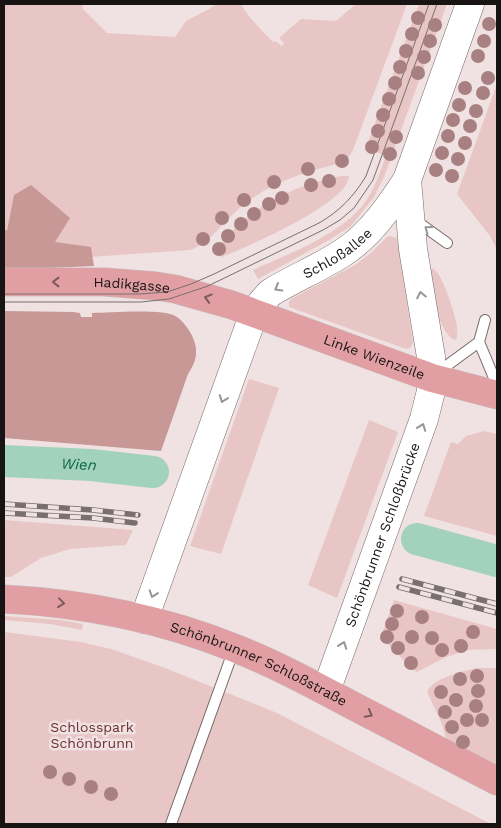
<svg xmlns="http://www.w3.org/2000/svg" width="501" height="828" font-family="'Work Sans',sans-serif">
  <rect width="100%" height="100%" fill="#f0e2e2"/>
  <g fill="#e8c6c5">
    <path d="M4 4H83V9L107 33 175 37 186 21 209 9 216 4H241C249 18 261 30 273 42L275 41 282 46 284 43 279 38 301 19 336 21 356 4H407L353 150 345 162C308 171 273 181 243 205 226 219 210 243 190 250L4 263Z"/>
    <path d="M419 4H447L384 177 374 197 351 226 329 240 258 279 253 270C288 254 338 236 363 205 374 191 380 172 386 156L366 148Z"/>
    <polygon points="497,84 497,250 490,236 457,194"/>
    <path d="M341 176H349C349 203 245 248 221 257L214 251C251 207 285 188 341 176Z"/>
    <polygon points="390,236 396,238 398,242 413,343 410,348 406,349 289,307 289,302 291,299 355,265 371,253 387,237"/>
    <path d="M432 268C442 272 454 311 456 322 458 327 457 333 457 338L454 340C435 326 434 294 430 272Z"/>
    <polygon points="249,379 279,388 221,554 190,546"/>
    <polygon points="369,420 398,432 337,598 308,585"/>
    <polygon points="484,431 497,434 497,536 424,516 451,442 458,444 466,436"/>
    <polygon points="4,520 133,530 127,543 125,545 70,549 41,558 11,577 4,577"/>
    <polygon points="394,600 497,629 497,649 467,650 444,658 417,672 413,670 384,640 383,631"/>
    <polygon points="4,616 61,620 83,624 82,630 50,624 4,620"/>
    <polygon points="4,632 81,642 111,649 165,668 277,713 491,824 4,824"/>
    <path d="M477 668H497V770L453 747 446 738 442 724 427 692C433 678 463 671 477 668Z"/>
  </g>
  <g fill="#c89897">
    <polygon points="31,185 70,218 55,242 91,247 94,266 4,270 4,229 7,231 14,195"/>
    <path d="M4 311 73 312 80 313 81 317H92V313C109 313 165 308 177 317 183 321 191 332 193 338 199 352 196 362 188 374L161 451 4 438Z"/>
  </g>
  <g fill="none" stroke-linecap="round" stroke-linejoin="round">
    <g stroke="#a2d2bc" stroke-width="32">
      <path id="s1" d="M4 461 91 465 153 472"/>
      <polyline points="417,539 497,561"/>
    </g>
    <g stroke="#766a6a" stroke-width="12">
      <g id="service">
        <polyline points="415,220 447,243"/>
        <polyline points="485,320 479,342 497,385"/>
        <polyline points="434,375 479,342"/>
        <polyline points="171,824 234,649"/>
      </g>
    </g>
    <g stroke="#766a6a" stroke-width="29">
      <g id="secondary">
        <path id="s2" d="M144 619 254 313 262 302 270 293C294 278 320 268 344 252 371 234 389 207 407 180L470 4"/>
        <path id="s3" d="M326 691 424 419 431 391V357L413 249 407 180"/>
      </g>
    </g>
    <g stroke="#c3c2c2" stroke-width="29">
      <g id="primary">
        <path id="s4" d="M4 282H105L156 286 175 289 232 305 432 378 497 395"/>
        <path id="s5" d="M4 599C83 603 163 619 237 649 280 666 321 689 363 711 408 734 452 758 497 781"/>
      </g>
    </g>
    <use href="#service" stroke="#fff" stroke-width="10"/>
    <use href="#secondary" stroke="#fff" stroke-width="28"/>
    <use href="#primary" stroke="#e29fa3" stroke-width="28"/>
    <g stroke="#786f6f" stroke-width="1">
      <path d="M4 294H140L167 292 191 284 214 274 319 223C340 211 354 196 366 176L429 4"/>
      <polyline points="4,302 141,302 169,299 208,286 323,230 340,220 354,208 373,180 437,4"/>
    </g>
    <g stroke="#786f6f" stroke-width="5.5">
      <g id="rail">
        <polyline points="4,504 93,510 138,515"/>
        <polyline points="4,513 93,518 135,523"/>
        <polyline points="402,579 497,604"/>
        <polyline points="399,587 497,613"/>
      </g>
    </g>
    <use href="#rail" stroke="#f0e2e2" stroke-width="4" stroke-dasharray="11" stroke-linecap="butt"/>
  </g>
  <g fill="#a88081">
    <circle cx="418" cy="18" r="7"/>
    <circle cx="489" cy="24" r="7"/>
    <circle cx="435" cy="25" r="7"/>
    <circle cx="412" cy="34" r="7"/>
    <circle cx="430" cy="41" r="7"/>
    <circle cx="484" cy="41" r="7"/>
    <circle cx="406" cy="51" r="7"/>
    <circle cx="478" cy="56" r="7"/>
    <circle cx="424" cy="57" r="7"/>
    <circle cx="400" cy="67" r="7"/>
    <circle cx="418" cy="73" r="7"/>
    <circle cx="488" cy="78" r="7"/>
    <circle cx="395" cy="83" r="7"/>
    <circle cx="465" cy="88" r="7"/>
    <circle cx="483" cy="93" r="7"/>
    <circle cx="389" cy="99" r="7"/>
    <circle cx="459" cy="105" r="7"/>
    <circle cx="476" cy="111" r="7"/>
    <circle cx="383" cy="115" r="7"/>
    <circle cx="453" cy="120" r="7"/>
    <circle cx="470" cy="126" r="7"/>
    <circle cx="378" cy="131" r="7"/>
    <circle cx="448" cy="136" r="7"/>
    <circle cx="396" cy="137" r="7"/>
    <circle cx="465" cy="143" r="7"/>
    <circle cx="372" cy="147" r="7"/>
    <circle cx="442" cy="153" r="7"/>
    <circle cx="390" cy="154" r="7"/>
    <circle cx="458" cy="159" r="7"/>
    <circle cx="342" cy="161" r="7"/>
    <circle cx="308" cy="169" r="7"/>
    <circle cx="436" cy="170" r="7"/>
    <circle cx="452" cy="176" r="7"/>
    <circle cx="329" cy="181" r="7"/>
    <circle cx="274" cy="182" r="7"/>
    <circle cx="311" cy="185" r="7"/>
    <circle cx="282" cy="198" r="7"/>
    <circle cx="244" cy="200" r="7"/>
    <circle cx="269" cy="204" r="7"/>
    <circle cx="254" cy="214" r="7"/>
    <circle cx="222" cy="218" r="7"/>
    <circle cx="241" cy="224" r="7"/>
    <circle cx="228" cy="236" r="7"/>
    <circle cx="203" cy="239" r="7"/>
    <circle cx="219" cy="249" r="7"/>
    <circle cx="397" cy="611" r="7"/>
    <circle cx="422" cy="617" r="7"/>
    <circle cx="392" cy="624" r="7"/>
    <circle cx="473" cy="632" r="7"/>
    <circle cx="387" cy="637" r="7"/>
    <circle cx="412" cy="637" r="7"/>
    <circle cx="432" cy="638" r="7"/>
    <circle cx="461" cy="646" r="7"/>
    <circle cx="398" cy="648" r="7"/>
    <circle cx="442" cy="650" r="7"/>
    <circle cx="411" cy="663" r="7"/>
    <circle cx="477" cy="676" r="7"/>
    <circle cx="460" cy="679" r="7"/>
    <circle cx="478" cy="691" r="7"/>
    <circle cx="441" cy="692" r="7"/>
    <circle cx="456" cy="700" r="7"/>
    <circle cx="476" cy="706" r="7"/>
    <circle cx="445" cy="712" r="7"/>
    <circle cx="467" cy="720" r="7"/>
    <circle cx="482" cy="720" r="7"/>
    <circle cx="452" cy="727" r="7"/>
    <circle cx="463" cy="742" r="7"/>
    <circle cx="50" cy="772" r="7"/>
    <circle cx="69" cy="779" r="7"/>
    <circle cx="91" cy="787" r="7"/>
    <circle cx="111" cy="794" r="7"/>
  </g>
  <defs><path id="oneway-chevron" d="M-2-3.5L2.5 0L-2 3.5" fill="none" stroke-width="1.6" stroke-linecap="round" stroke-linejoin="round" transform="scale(1.25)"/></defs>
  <g stroke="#979595">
    <use href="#oneway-chevron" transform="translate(428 229) rotate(-144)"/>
    <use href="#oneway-chevron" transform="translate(278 288) rotate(150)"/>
    <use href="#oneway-chevron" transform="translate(421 295) rotate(-101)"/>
    <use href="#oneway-chevron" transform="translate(223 399) rotate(110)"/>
    <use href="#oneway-chevron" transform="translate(422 427) rotate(-70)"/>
    <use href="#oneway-chevron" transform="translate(153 594) rotate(109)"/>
    <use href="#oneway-chevron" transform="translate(343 645) rotate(-70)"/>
  </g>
  <g stroke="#7d5a5c">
    <use href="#oneway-chevron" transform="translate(56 282) rotate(180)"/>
    <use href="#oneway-chevron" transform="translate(208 298) rotate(-164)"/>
    <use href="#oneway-chevron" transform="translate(61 603) rotate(7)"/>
    <use href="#oneway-chevron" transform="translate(369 714) rotate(28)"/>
  </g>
  <g text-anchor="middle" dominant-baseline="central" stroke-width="5" stroke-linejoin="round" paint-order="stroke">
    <g font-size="14" fill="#181414" stroke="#f0e2e2">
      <text stroke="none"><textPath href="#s2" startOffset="429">Schloßallee</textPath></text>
      <text stroke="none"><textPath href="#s4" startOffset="128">Hadikgasse</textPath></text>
      <text stroke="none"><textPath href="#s4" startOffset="382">Linke Wienzeile</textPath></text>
      <text stroke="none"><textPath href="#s3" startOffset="166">Schönbrunner Schloßbrücke</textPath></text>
      <text stroke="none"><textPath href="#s5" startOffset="265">Schönbrunner Schloßstraße</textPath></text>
    </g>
    <g font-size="14" fill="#6d2f32" stroke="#f0e2e2">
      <text x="92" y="727">Schlosspark<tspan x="92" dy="16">Schönbrunn</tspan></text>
    </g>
    <g font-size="15" font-style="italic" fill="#0e6449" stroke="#f0e2e2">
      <text stroke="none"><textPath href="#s1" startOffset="75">Wien</textPath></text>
    </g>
  </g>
  <rect width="501" height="828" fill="none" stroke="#181414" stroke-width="10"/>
</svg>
